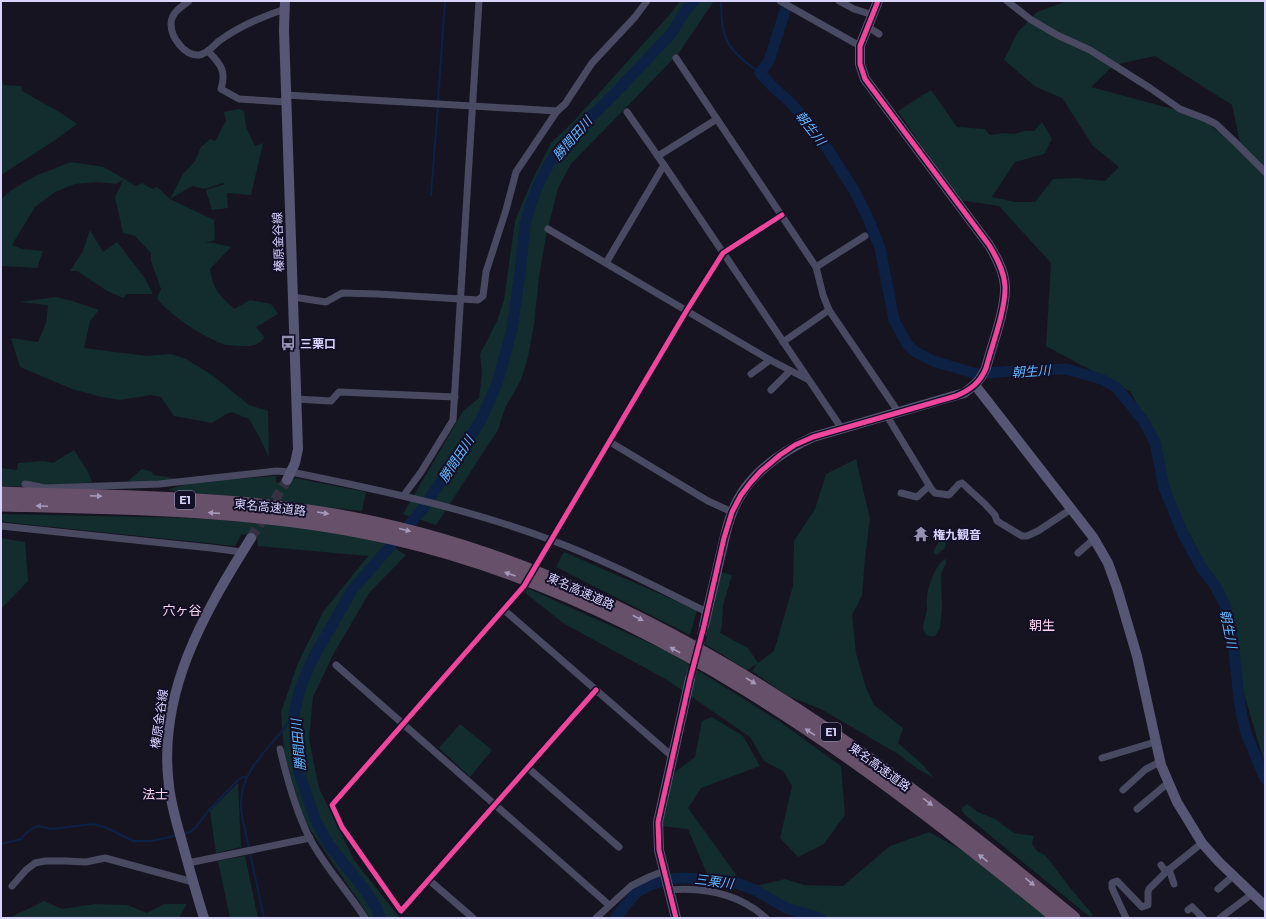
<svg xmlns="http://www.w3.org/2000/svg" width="1266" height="919" font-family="Montserrat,'Noto Sans JP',sans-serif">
  <rect width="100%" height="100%" fill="#161421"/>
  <g fill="#132c2d" fill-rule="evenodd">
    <polygon points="680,1 714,1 678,54 571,164 558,188 546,236 539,277 534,324 528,357 521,380 505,408 498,430 436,525 403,514 463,411 479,398 482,373 480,354 497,321 504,300 515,221 530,185 551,143 573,122 671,13"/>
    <path d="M1067 1H1265V765L1235 663 1233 641 1219 594 1192 538 1168 501 1162 455 1131 392 1046 346 1051 263 999 206 959 200 898 111 931 90 957 127 985 129 990 135 1004 133 1014 134 1024 131H1034L1042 122 1052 139 1044 154 1015 162 992 197 1015 202H1035L1053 179 1075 178 1105 181 1119 167 1093 146 1062 98 1036 87 1004 60 1017 33 1037 12ZM1155 56 1232 105 1241 147 1195 115 1091 87 1114 65Z"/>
    <polygon points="1,78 4,85 21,86 22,91 61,113 77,124 54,141 1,175"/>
    <path d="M239 109 244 111 246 127 255 146 263 143 251 195 227 193 228 208 212 210 206 190 225 184 223 183 205 189 192 186 170 199 214 220 215 240 205 243H214L231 247 210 269C214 292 218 293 234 309L250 300 271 304 278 314 256 327 265 338C262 340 258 344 255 345 250 347 232 346 227 345 210 342 165 312 157 298L161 289 151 261V253L135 236 123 233 115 197 123 180 116 184 97 182 75 184 55 192 35 207 12 245 22 249 43 251 37 268 1 266V199L13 189 35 176 71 162 104 167 136 186 142 183 152 189 157 187 170 199 183 174 195 161 201 147 210 139 215 141 226 121 224 112Z"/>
    <polygon points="90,230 103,252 117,242 144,277 153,294 127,294 123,298 107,291 77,271 70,271 83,251"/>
    <polygon points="56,297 72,301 99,310 90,321 84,348 147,356 171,354 186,359 212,375 249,405 268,411 269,458 261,440 249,419 232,412 226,414 212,423 174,416 161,397 151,395 120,400 102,397 72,389 20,367 11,338 38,342 46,323 48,305 19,302"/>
    <polygon points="74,450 87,470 92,482 39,487 1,486 1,468 17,470 18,463 44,461 53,463"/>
    <polygon points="856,459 870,519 865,558 862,596 852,615 856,653 866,688 874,705 903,728 898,743 923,765 934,778 918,769 898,754 821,709 788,696 752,671 757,664 747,670 705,644 721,572 732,575 723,605 722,626 720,633 748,648 758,663 774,651 793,586 794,541 815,509 826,474"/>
    <path d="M142 469 152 472 153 475 180 479C165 481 142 486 128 481Z"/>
    <polygon points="276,476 276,482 290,484 294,478 366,492 362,511 167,490 192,482"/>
    <polygon points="1,514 193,518 291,525 382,540 406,555 369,593 333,655 313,697 309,739 319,788 354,860 400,918 370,918 303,819 284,753 281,712 298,663 323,612 368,556 258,546 257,538 242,534 235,546 14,523 1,521"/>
    <polygon points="942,537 947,539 945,548 937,555 934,553 934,550"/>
    <polygon points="1,538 25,542 28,581 1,609"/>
    <polygon points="564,552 697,610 690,635 556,567"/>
    <path d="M946 559V563L941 574 942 608 941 619 940 628 935 636C932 636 928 637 926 634 920 628 926 617 927 610 927 606 926 601 927 597 928 586 936 562 946 559Z"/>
    <polygon points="527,588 667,651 779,721 841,766 845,815 824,844 798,857 780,838 792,786 783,771 764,761 750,737 667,680 563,623 523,591"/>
    <polygon points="712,717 743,736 760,766 701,788 688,808 737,876 708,876 688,829 661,826 666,802 675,772 695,757 702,721"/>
    <polygon points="460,724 492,750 470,777 439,748"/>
    <polygon points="238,783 241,847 216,853 210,811"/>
    <polygon points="967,804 978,812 995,819 1014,833 1034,836 1032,844 1037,851 1046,856 1071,889 1093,915 1090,917 964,814 961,809"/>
    <polygon points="929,832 967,853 1047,918 817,918 806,916 751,887 785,879 804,885 843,886 890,846"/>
    <polygon points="245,856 258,918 230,918 218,861"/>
    <polygon points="44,901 62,909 95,904 127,905 147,913 164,904 187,904 179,918 9,918"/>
  </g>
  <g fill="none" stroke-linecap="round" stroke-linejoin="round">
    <g stroke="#0d2144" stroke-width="2">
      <path d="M721 1C721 42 728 49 760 73"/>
      <polyline points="438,102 445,1"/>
      <polyline points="431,195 438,106"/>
      <polyline points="183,834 190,832 196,827 209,810 238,780 243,777 246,777"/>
      <polyline points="1,844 21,839 25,834 33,828 39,826 51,829 93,824 107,828 133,841 153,841 177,835"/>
      <path d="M249 848C247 836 240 815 241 803 242 764 276 745 294 714"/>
      <polyline points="250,853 264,918"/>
    </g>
    <g stroke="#0d2144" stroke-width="11">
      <polyline points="785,11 769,61 760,73 773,87 791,103 821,139 854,190 867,216 880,248 894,320 907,344 914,351 933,361 977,374 1012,371 1066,369 1101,379 1116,387 1143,420 1155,442 1164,488 1183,534 1201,567 1215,586 1225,605 1227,621 1233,641 1239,699 1242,717 1246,733 1265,779"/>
      <polyline points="380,918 377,909 365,890 329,845 315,819 307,796 299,772 295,737 294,714 300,689 312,660 352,590 422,510 480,422 497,384 512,329 520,273 525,225 530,206 539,183 549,164 563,145 615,93 671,34 685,11 694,1"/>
      <polyline points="615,918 636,893 650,885 670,879 683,878 731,881 755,890 786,908 820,918"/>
    </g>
    <g stroke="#333142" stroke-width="10" stroke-dasharray="10 5" stroke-linecap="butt">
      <polyline points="251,538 287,480"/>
      <polyline points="690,679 704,626"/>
    </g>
    <g stroke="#4a4962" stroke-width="7">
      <path d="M189 1C181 7 171 13 171 24 171 37 184 56 199 55 207 54 213 46 219 41 239 26 261 17 285 9"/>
      <polyline points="780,1 860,46"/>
      <polyline points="839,1 854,9 873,15"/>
      <polyline points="1007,1 1030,19 1057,35 1090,50 1150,88 1180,109 1206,119 1216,124 1234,141 1265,172"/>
      <polyline points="868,27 879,34"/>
      <path d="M208 51C220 64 227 70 221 89L239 99 286 102"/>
      <polyline points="676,58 816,267 823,295 829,310 899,413"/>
      <polyline points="286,95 557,111"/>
      <polyline points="658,156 717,119"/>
      <polyline points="664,165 842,429"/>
      <polyline points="548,229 770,360 807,379"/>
      <polyline points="606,263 664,165 627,112"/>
      <polyline points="816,267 865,236"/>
      <polyline points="293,297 326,302 342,293 378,294 478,300 483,296 486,272 506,210 516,172 557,111 565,104 592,63 635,17 647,1"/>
      <polyline points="783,342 829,310"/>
      <polyline points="751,374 770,360"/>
      <polyline points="771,390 790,371"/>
      <polyline points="296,399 331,401 339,392 455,397"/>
      <polyline points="887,416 932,490 935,493 949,495 959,484 962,483 985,504 995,515 997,521 1022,536 1027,536 1038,531 1071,509"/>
      <polyline points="610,442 708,501 732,512"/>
      <path d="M25 484 45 488 159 484 276 471 291 472C380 490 466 508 551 540 605 560 656 587 707 612"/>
      <polyline points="901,493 917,497 929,486"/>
      <polyline points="404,495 421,472 453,420 479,1"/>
      <polyline points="1,526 211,548 242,552"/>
      <polyline points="1078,553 1094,539"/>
      <polyline points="504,610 673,757"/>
      <polyline points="336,665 609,905"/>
      <polyline points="596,690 401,911 342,827 332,805 524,586 687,310 723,253 782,215"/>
      <path d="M280 749C287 779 295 809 309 837 324 866 347 890 365 918"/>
      <polyline points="1102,758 1155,742"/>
      <polyline points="528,768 619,847"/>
      <polyline points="1123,790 1146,769 1160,762"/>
      <polyline points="1137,809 1168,783"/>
      <polyline points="188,863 310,838"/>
      <polyline points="1161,865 1166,872"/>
      <polyline points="1169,869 1174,884"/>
      <polyline points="429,880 473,918"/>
      <polyline points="12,886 26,870 35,863 45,861 66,861 86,862 105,858 193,882"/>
      <polyline points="1218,889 1233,876"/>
      <path d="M669 890C704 887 739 894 766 918"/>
      <polyline points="1188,910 1192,907 1203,918"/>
      <polyline points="596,918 631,886 649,877 664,871"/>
      <polyline points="1126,918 1112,888 1112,883 1117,881 1142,907 1148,905 1148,892 1149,889 1166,872 1202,843"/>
      <polyline points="1220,918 1252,894"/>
    </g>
    <g stroke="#575674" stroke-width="10">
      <polyline points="285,1 284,30 298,449 295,463 287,480"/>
      <polyline points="975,385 1093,537 1108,563 1117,588 1137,656 1161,765 1177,802 1202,843 1219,862 1265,906"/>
      <path d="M704 626C709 603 715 580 720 557 724 542 726 527 732 513 745 477 780 452 813 437L964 393C975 385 980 381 986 368 992 345 1006 309 1005 286 1004 271 997 258 989 245L865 79 860 64V46L878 1"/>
      <path d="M204 918C196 893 189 867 182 842 177 824 171 805 169 786 157 693 204 613 251 538"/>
      <polyline points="676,918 659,850 658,822 690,679"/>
    </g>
    <g stroke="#67516a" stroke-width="13">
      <path d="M1 493C112 497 224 496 334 515 619 564 856 738 1074 918"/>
      <path d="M1 505C131 508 264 509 391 538 645 596 859 756 1057 918"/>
    </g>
    <g stroke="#130f26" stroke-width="8">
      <g id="cycleway">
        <polyline points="596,690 401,911 342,827 332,805 524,586 687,310 723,253 782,215"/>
        <path d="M676 918 659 850 658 822 690 679 704 626 724 538 732 512 741 495 751 482 761 471 780 455 795 445 813 437 956 396C970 390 980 383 986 368 992 345 1006 309 1005 286 1004 271 997 258 989 245L865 79 860 64V46L878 1"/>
      </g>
    </g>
    <use href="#cycleway" stroke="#ed469a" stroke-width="5"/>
  </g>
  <defs><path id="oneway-solid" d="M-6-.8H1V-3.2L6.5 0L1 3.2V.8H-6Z"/></defs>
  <g fill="#a699bc">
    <use href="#oneway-solid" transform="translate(96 496) rotate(2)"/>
    <use href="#oneway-solid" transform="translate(42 506) rotate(-178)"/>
    <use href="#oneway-solid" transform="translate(214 513) rotate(-176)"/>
    <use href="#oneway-solid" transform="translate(323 513) rotate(9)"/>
    <use href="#oneway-solid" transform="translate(405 530) rotate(14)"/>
    <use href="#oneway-solid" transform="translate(510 574) rotate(-161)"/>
    <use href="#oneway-solid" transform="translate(638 618) rotate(27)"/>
    <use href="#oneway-solid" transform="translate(675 650) rotate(-151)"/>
    <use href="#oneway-solid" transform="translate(751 681) rotate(32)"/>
    <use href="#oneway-solid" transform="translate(810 732) rotate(-146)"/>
    <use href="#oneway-solid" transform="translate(928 802) rotate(37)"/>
    <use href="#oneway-solid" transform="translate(983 858) rotate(-142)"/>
    <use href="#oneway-solid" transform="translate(1030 882) rotate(39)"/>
  </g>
  <defs>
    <g id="bus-bare" transform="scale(1.2)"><path d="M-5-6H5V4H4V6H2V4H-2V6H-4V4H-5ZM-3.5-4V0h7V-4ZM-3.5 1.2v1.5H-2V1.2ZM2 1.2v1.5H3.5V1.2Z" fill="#9591b1" stroke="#130f26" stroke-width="2.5" paint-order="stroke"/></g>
    <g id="temple-bare" transform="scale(1.2)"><path d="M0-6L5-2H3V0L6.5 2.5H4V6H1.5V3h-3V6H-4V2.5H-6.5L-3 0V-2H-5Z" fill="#9591b1" stroke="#130f26" stroke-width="2.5" paint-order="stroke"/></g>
  </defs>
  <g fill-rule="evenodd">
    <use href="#bus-bare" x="288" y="343"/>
    <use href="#temple-bare" x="921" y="534"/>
  </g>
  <g text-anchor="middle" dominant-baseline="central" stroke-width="4" stroke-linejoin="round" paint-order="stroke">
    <g fill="#130f26" stroke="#9e99be" stroke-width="1">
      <rect x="175" y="491" width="20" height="18" rx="3"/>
      <rect x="821" y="723" width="20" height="18" rx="3"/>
    </g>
    <g font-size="11" font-weight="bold" fill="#d9d4ff">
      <text x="185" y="500">E1</text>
      <text x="831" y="732">E1</text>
    </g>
    <g font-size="12" fill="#d9d4ff" stroke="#130f26">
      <text transform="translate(278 242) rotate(-92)">榛原金谷線</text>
      <text transform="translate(270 507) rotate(6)">東名高速道路</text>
      <text transform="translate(581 591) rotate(24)">東名高速道路</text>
      <text transform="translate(159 719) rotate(-82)">榛原金谷線</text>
      <text transform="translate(880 767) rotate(36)">東名高速道路</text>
    </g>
    <g font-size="12" font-weight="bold" fill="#d9d4ff" stroke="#130f26" text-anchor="start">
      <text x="300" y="343">三栗口</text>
      <text x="933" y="534">権九観音</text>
    </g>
    <g font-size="13" font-style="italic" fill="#62b6ff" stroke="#130f26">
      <text transform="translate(811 128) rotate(52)">朝生川</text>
      <text transform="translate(572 138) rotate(-49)">勝間田川</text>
      <text transform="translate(1031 371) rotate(-4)">朝生川</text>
      <text transform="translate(456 459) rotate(-57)">勝間田川</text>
      <text transform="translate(1229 629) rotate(79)">朝生川</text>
      <text transform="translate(298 745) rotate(-95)">勝間田川</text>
      <text transform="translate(714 881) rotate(7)">三栗川</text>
    </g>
    <g font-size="13" fill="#ffd6f0" stroke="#130f26">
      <text x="182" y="610">穴ヶ谷</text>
      <text x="1042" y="625">朝生</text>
      <text x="155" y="794">法士</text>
    </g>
  </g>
  <rect width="1266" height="919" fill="none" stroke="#d9d4ff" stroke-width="4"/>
</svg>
